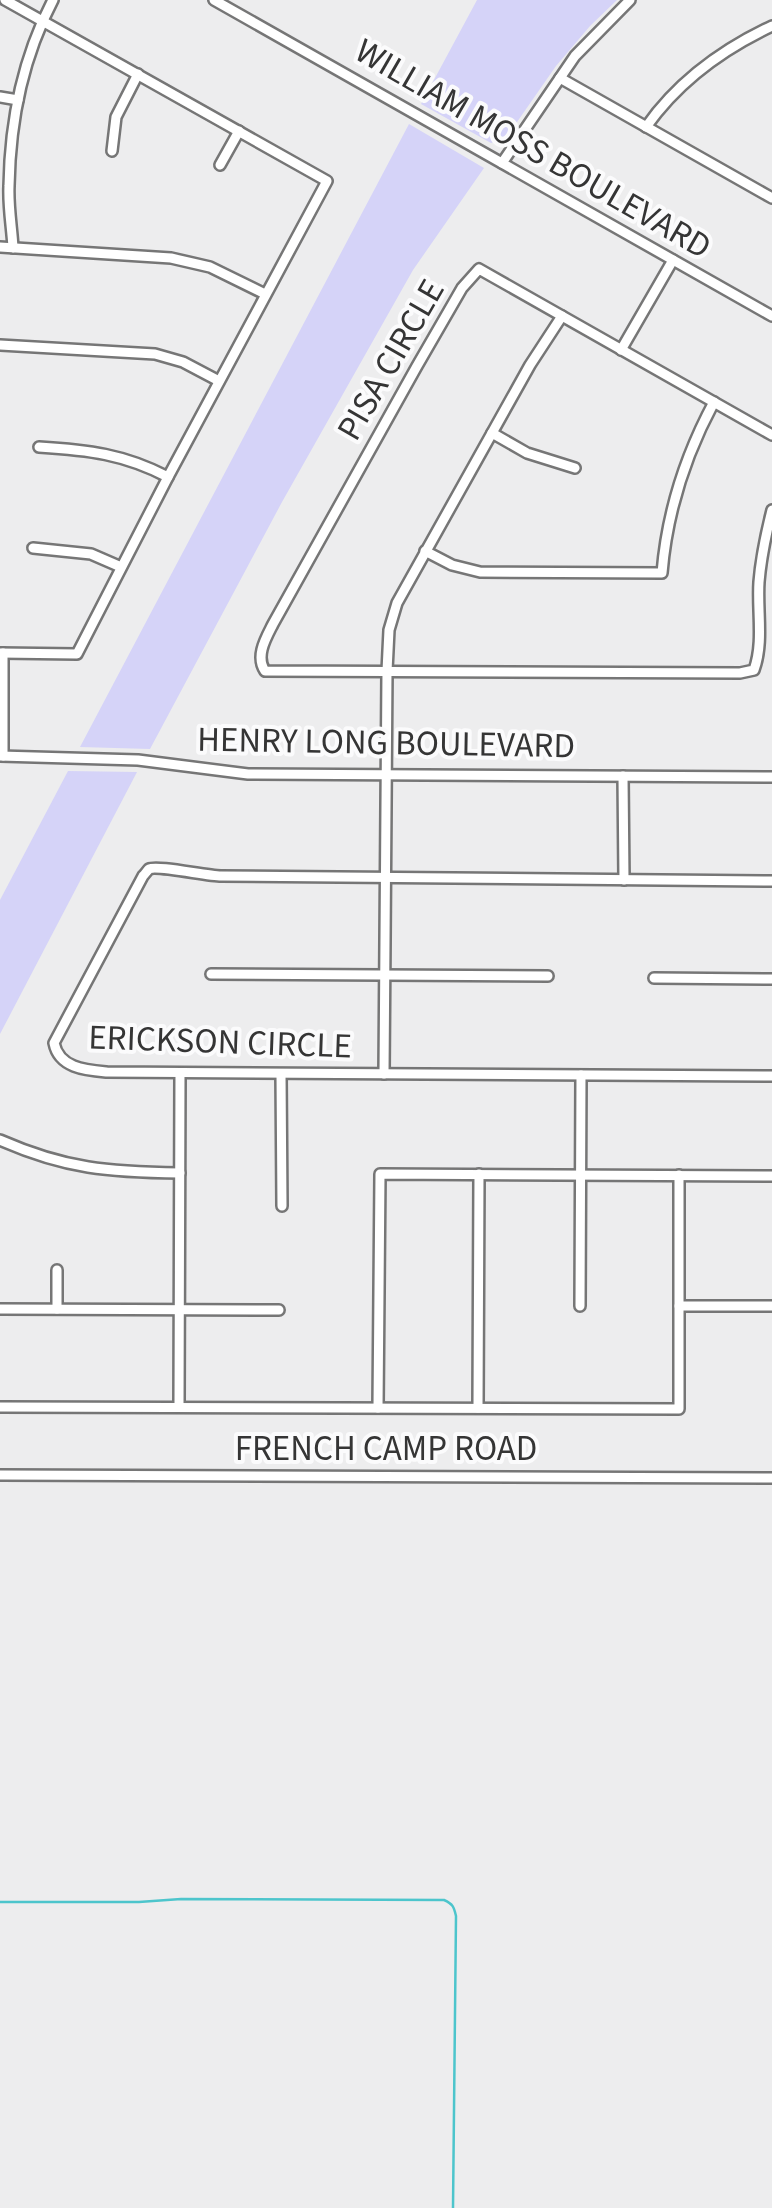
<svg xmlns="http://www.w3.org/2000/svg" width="772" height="2208" font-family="'Source Sans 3',sans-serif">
  <rect width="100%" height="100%" fill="#ededee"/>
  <g fill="#d5d3f8">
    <polygon points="477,0 617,0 590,26 556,66 506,138 491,143 421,104"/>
    <polygon points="409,124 484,168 413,270 282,502 150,749 80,747"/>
    <polygon points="68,771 137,772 0,1034 0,900"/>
  </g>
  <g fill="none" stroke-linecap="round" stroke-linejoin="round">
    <path stroke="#4dc5cc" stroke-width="2.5" d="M0 1902H139L181 1899 444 1900C453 1904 454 1907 456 1916L453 2208"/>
    <g stroke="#767676" stroke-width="14">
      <g id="minor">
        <polyline points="214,0 772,316"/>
        <polyline points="560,78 772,198"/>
        <polyline points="0,97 18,100"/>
        <path d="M646 127C677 83 723 49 772 26"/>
        <polyline points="112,151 116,117 138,74"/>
        <polyline points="502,163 575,56 630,0"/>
        <polyline points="220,165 239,131"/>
        <polyline points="0,247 171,258 210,267 265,294"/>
        <path d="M13 248C12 228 8 207 9 186 10 122 23 57 53 0"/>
        <polyline points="0,345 155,354 183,362 219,381"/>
        <polyline points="621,350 673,260"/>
        <polyline points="492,433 527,453 575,468"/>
        <path d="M772 435 479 269 462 288 417 366 273 624C266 638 255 656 265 671L740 673 754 670C764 642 757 611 759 582 761 557 766 534 772 510"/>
        <path d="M39 447C88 450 124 454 168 477"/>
        <polyline points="33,548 91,554 121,567"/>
        <path d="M425 551 452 565 480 572 662 573C667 512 685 456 714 402"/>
        <polyline points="0,653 77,654 168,477 327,181 5,0"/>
        <polyline points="0,756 138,760 248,774 772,777"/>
        <polyline points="3,756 3,653"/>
        <polyline points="623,776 624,880"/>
        <path d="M772 881 221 876C207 876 157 865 149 869 147 871 145 874 143 876L54 1043C59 1068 85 1070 107 1072L772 1076"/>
        <polyline points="211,974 548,976"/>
        <polyline points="654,978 772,979"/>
        <polyline points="281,1074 282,1206"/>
        <polyline points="384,1074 387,671 389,630 397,603 530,365 562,316"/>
        <path d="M0 1140C66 1169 109 1172 180 1173"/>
        <polyline points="580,1306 581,1075"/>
        <polyline points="679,1306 772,1306"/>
        <polyline points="0,1309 279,1310"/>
        <polyline points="57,1309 57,1270"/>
        <polyline points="0,1407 679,1409 679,1175"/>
        <polyline points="179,1407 180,1073"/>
        <polyline points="378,1408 380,1174 772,1176"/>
        <polyline points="478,1408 479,1174"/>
        <polyline points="0,1475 772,1478"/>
      </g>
    </g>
    <use href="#minor" stroke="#fff" stroke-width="9"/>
  </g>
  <g text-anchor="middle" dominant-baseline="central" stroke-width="8" stroke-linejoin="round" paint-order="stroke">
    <g font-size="35" fill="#353535" stroke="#fbfbfc">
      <text transform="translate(533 149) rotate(30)">WILLIAM MOSS BOULEVARD</text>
      <text transform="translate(391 360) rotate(-60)">PISA CIRCLE</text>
      <text transform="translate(386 743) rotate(1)">HENRY LONG BOULEVARD</text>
      <text transform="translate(220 1042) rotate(2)">ERICKSON CIRCLE</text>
      <text x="386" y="1449">FRENCH CAMP ROAD</text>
    </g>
  </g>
</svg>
